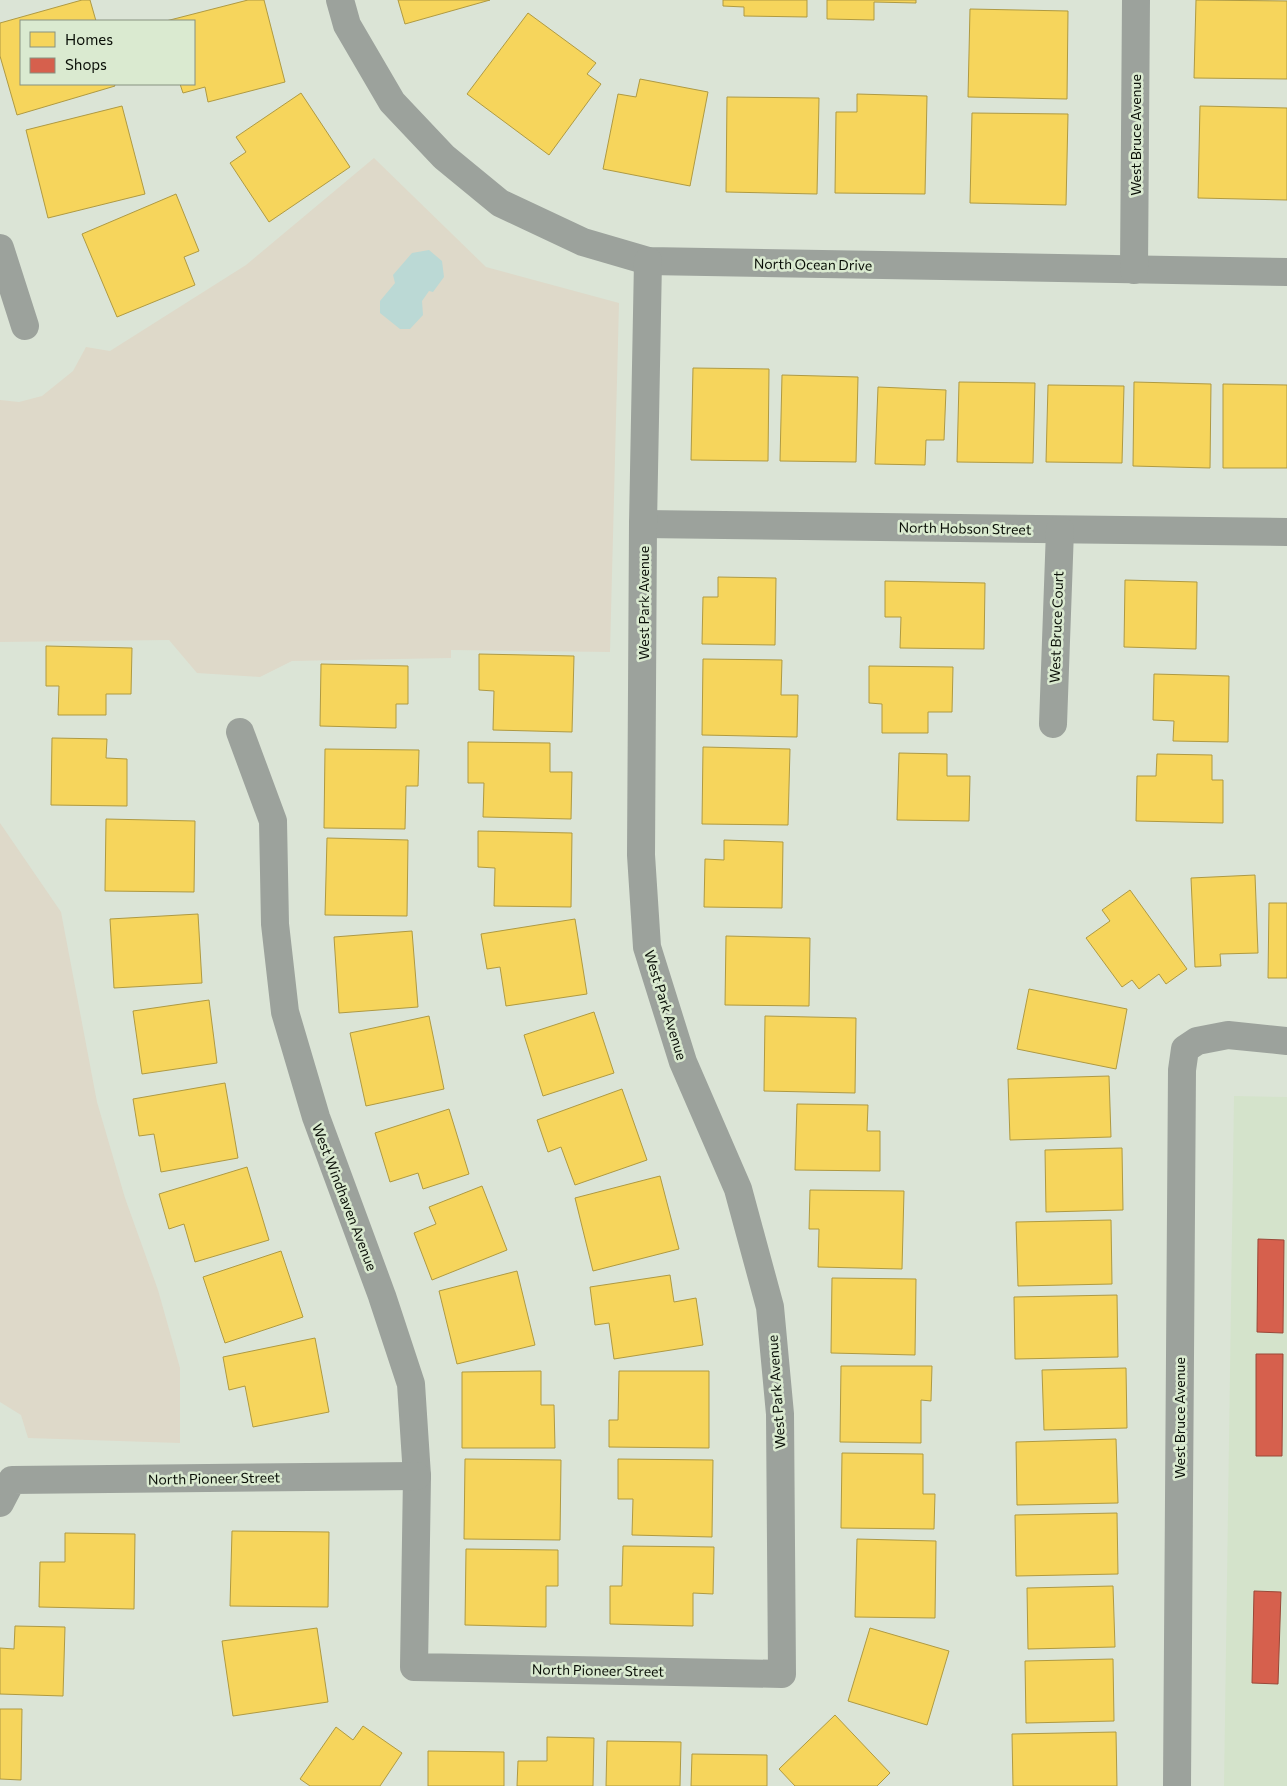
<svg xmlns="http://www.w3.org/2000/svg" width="1287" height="1786" font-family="Commissioner,sans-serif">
  <rect width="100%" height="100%" fill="#dbe4d6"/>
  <polygon fill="#d4e3cb" points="1234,1096 1287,1097 1287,1786 1224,1786"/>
  <g fill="#ded9c9">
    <polygon points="374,158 486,267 619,303 610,652 451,650 451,658 292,661 260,677 197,673 169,640 0,642 0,400 19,402 42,396 73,371 86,347 110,351 246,265"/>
    <polygon points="0,823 61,912 97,1102 125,1198 158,1290 180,1368 180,1443 28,1438 21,1415 0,1402"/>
  </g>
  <polygon fill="#bbd9d5" points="429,250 442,261 444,277 433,292 429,291 422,301 423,315 410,329 400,329 380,313 380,301 395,283 393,275 412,253"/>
  <g fill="#f6d55c" stroke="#af9a42">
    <polygon points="82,0 90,0 96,21 21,21 21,84 114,84 115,86 17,115 0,56 0,23"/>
    <polygon points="248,0 264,0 285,82 208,102 205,87 183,93 180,84 194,84 194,21 166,21"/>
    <polygon points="398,0 490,0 405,24"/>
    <polygon points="723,0 807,0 807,17 744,16 744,7 723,6"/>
    <polygon points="827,0 916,0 916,3 874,2 874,20 827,19"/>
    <polygon points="1196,0 1287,1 1287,79 1194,78"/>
    <polygon points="970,9 1068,11 1067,99 968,97"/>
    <polygon points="528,13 596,63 587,74 601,84 549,155 467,94"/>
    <polygon points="640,79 708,92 690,186 603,169 618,94 636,97"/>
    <polygon points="301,93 350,167 269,222 230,163 246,152 236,137"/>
    <polygon points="857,94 927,96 925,194 835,193 836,112 857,112"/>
    <polygon points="727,97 819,98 817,194 726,192"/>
    <polygon points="122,106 145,194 48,218 26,130"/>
    <polygon points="1200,106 1287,108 1287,200 1198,198"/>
    <polygon points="972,113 1068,114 1066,205 970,203"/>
    <polygon points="176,194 199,251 184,257 195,285 117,317 82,234"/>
    <polygon points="693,368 769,369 768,461 691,460"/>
    <polygon points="782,375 858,377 856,462 780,461"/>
    <polygon points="959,382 1035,383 1033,463 957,462"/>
    <polygon points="1134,382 1211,384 1210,468 1133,466"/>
    <polygon points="1223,384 1287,385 1287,468 1223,468"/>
    <polygon points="1048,385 1124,386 1122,463 1046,462"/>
    <polygon points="878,387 946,390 944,440 926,440 925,465 875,464"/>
    <polygon points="718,577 776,578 775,645 702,644 703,597 718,597"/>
    <polygon points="1125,580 1197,582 1196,649 1124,647"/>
    <polygon points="885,581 985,583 984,649 900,648 901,617 885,617"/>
    <polygon points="46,646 132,648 131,694 106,694 106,715 58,715 59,686 46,686"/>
    <polygon points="479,654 574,656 572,732 493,730 494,691 479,690"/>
    <polygon points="703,659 782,660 781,695 798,695 797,737 702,735"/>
    <polygon points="321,664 408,666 408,704 396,704 396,728 320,726"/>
    <polygon points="869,666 953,667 952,712 928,712 928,733 882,733 882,704 869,703"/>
    <polygon points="1154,674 1229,676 1228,742 1173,741 1174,721 1153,720"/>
    <polygon points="52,738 107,739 106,758 127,759 127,806 51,805"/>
    <polygon points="468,742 550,743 550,772 572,772 571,819 483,817 484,783 468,783"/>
    <polygon points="703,747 790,749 788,825 702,824"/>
    <polygon points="325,749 419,750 418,786 406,786 405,829 324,828"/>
    <polygon points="899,753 947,754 947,776 970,776 969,821 897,820"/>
    <polygon points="1157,754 1212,755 1212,780 1223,780 1223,823 1136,821 1137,776 1156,776"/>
    <polygon points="106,819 195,821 194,892 105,891"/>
    <polygon points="478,831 572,833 571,907 494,906 495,868 478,867"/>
    <polygon points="327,838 408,840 407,916 325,915"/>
    <polygon points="724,840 783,842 782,908 704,907 705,859 724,860"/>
    <polygon points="1255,875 1258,953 1220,954 1221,966 1195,967 1191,878"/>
    <polygon points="1130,890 1187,969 1166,984 1159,974 1139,989 1132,980 1122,987 1086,938 1110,921 1102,910"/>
    <polygon points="1269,903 1287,903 1287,978 1268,978"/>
    <polygon points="198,914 202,983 114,988 110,919"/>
    <polygon points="575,919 587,994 506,1006 500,967 487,969 481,934"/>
    <polygon points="412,931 418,1007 339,1013 334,937"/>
    <polygon points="726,936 810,938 809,1006 725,1005"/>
    <polygon points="1029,989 1127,1009 1116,1069 1017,1049"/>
    <polygon points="209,1000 217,1063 142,1074 133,1011"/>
    <polygon points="594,1012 614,1073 543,1096 524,1035"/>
    <polygon points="429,1016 444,1089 366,1106 350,1033"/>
    <polygon points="765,1016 856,1018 855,1093 764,1091"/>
    <polygon points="1109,1076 1111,1137 1010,1140 1008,1079"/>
    <polygon points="225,1083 238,1158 161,1172 154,1134 139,1136 133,1099"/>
    <polygon points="622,1089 647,1160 575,1185 561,1147 548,1152 537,1120"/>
    <polygon points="797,1104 868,1105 867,1131 880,1131 880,1171 795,1170"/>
    <polygon points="449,1109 469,1174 423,1189 418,1173 390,1182 375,1133"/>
    <polygon points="1122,1148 1123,1210 1046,1212 1045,1150"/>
    <polygon points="247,1167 269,1240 195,1262 184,1224 169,1229 159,1194"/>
    <polygon points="660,1176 679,1249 593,1271 575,1198"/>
    <polygon points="482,1186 507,1250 432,1280 414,1233 436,1224 429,1207"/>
    <polygon points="810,1190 904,1191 902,1269 818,1267 819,1229 809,1229"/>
    <polygon points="1111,1220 1112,1284 1018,1286 1016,1222"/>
    <polygon points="281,1251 303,1317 225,1343 203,1277"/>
    <polygon points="517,1271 535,1345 457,1364 439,1291"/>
    <polygon points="670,1275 674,1302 696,1298 703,1345 614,1359 609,1323 595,1325 590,1287"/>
    <polygon points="832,1278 916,1279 915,1355 831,1353"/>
    <polygon points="1117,1295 1118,1357 1015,1359 1014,1297"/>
    <polygon points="315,1338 329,1412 253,1427 245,1386 229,1390 223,1357"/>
    <polygon points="841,1366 932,1366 931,1401 921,1400 921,1443 840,1442"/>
    <polygon points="1126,1368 1127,1428 1044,1430 1042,1370"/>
    <polygon points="541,1371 541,1405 554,1405 555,1448 462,1448 462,1372"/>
    <polygon points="619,1371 709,1371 709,1448 609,1447 609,1420 618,1420"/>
    <polygon points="1116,1439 1118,1503 1017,1505 1016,1442"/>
    <polygon points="842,1453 923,1454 923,1494 935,1494 934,1529 841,1528"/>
    <polygon points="465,1459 561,1460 560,1540 464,1539"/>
    <polygon points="618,1459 713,1460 712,1537 632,1535 633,1499 618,1499"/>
    <polygon points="1117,1513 1118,1574 1016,1576 1015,1515"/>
    <polygon points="232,1531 329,1532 328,1607 230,1606"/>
    <polygon points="65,1533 135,1534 134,1609 39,1607 40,1562 65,1562"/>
    <polygon points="857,1539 936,1541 935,1618 855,1617"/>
    <polygon points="623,1546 714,1547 713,1594 693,1593 693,1626 610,1624 610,1586 622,1586"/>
    <polygon points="466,1549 558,1550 558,1586 546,1586 546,1627 465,1625"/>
    <polygon points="1113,1586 1115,1647 1028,1649 1027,1588"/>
    <polygon points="15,1626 65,1627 63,1696 0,1694 0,1648 14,1649"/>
    <polygon points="317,1628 328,1702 233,1716 222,1641"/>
    <polygon points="870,1628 949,1651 927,1725 848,1701"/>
    <polygon points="1113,1659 1114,1721 1026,1723 1025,1661"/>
    <polygon points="0,1709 22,1709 21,1780 0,1779"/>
    <polygon points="835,1715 890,1773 877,1786 795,1786 779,1769"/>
    <polygon points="363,1726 402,1753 380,1786 310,1786 300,1779 336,1727 353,1740"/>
    <polygon points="1116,1732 1117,1786 1013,1786 1012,1734"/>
    <polygon points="547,1737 594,1738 593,1786 517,1786 518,1761 547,1761"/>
    <polygon points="607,1741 681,1742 680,1786 606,1786"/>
    <polygon points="428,1751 504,1752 504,1786 428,1786"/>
    <polygon points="692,1754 767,1755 767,1786 691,1786"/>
  </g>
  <g fill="#d6604d" stroke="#994838">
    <polygon points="1258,1239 1284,1240 1283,1333 1257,1332"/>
    <polygon points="1256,1354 1283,1354 1282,1456 1256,1456"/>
    <polygon points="1254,1591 1281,1592 1278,1684 1252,1683"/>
  </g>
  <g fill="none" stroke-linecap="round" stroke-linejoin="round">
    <g stroke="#9ca29c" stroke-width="28">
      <polyline points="340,0 347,25 392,102 444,157 500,203 583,242 648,261 1287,272"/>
      <polyline points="0,248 25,326"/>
      <polyline points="1134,270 1136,0"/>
      <polyline points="643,524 1287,532"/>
      <polyline points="1053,724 1060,530"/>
      <polyline points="240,732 273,821 275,924 285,1012 316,1117 382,1296 411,1384 417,1476 414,1667 782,1674 780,1414 770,1307 738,1189 683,1062 647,947 641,855 643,524 648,261"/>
      <polyline points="0,1503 12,1480 417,1476"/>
      <polyline points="1177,1786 1182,1070 1185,1049 1197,1041 1228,1035 1287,1041"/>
    </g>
  </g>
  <g text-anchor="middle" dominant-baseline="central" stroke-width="5" stroke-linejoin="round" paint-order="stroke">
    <g font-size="14" fill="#0a0f07" stroke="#daead0">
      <text transform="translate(1135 135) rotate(-90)">West Bruce Avenue</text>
      <text transform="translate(813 264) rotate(1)">North Ocean Drive</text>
      <text transform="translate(965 528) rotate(1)">North Hobson Street</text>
      <text transform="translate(643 603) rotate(-90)">West Park Avenue</text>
      <text transform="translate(1056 627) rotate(-88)">West Bruce Court</text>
      <text transform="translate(666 1005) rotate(73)">West Park Avenue</text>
      <text transform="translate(345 1197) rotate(69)">West Windhaven Avenue</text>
      <text transform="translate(776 1392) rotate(-94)">West Park Avenue</text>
      <text transform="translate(1179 1418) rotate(-90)">West Bruce Avenue</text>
      <text transform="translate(214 1478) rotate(-1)">North Pioneer Street</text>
      <text transform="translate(598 1670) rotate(1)">North Pioneer Street</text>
    </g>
  </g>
  <rect x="20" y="20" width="175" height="65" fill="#daead0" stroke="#879280"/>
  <rect x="30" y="32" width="25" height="15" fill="#f6d55c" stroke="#879280"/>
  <text x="65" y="45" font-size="15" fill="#0a0f07">Homes</text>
  <rect x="30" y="58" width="25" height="15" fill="#d6604d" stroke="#879280"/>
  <text x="65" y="70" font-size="15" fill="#0a0f07">Shops</text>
</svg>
